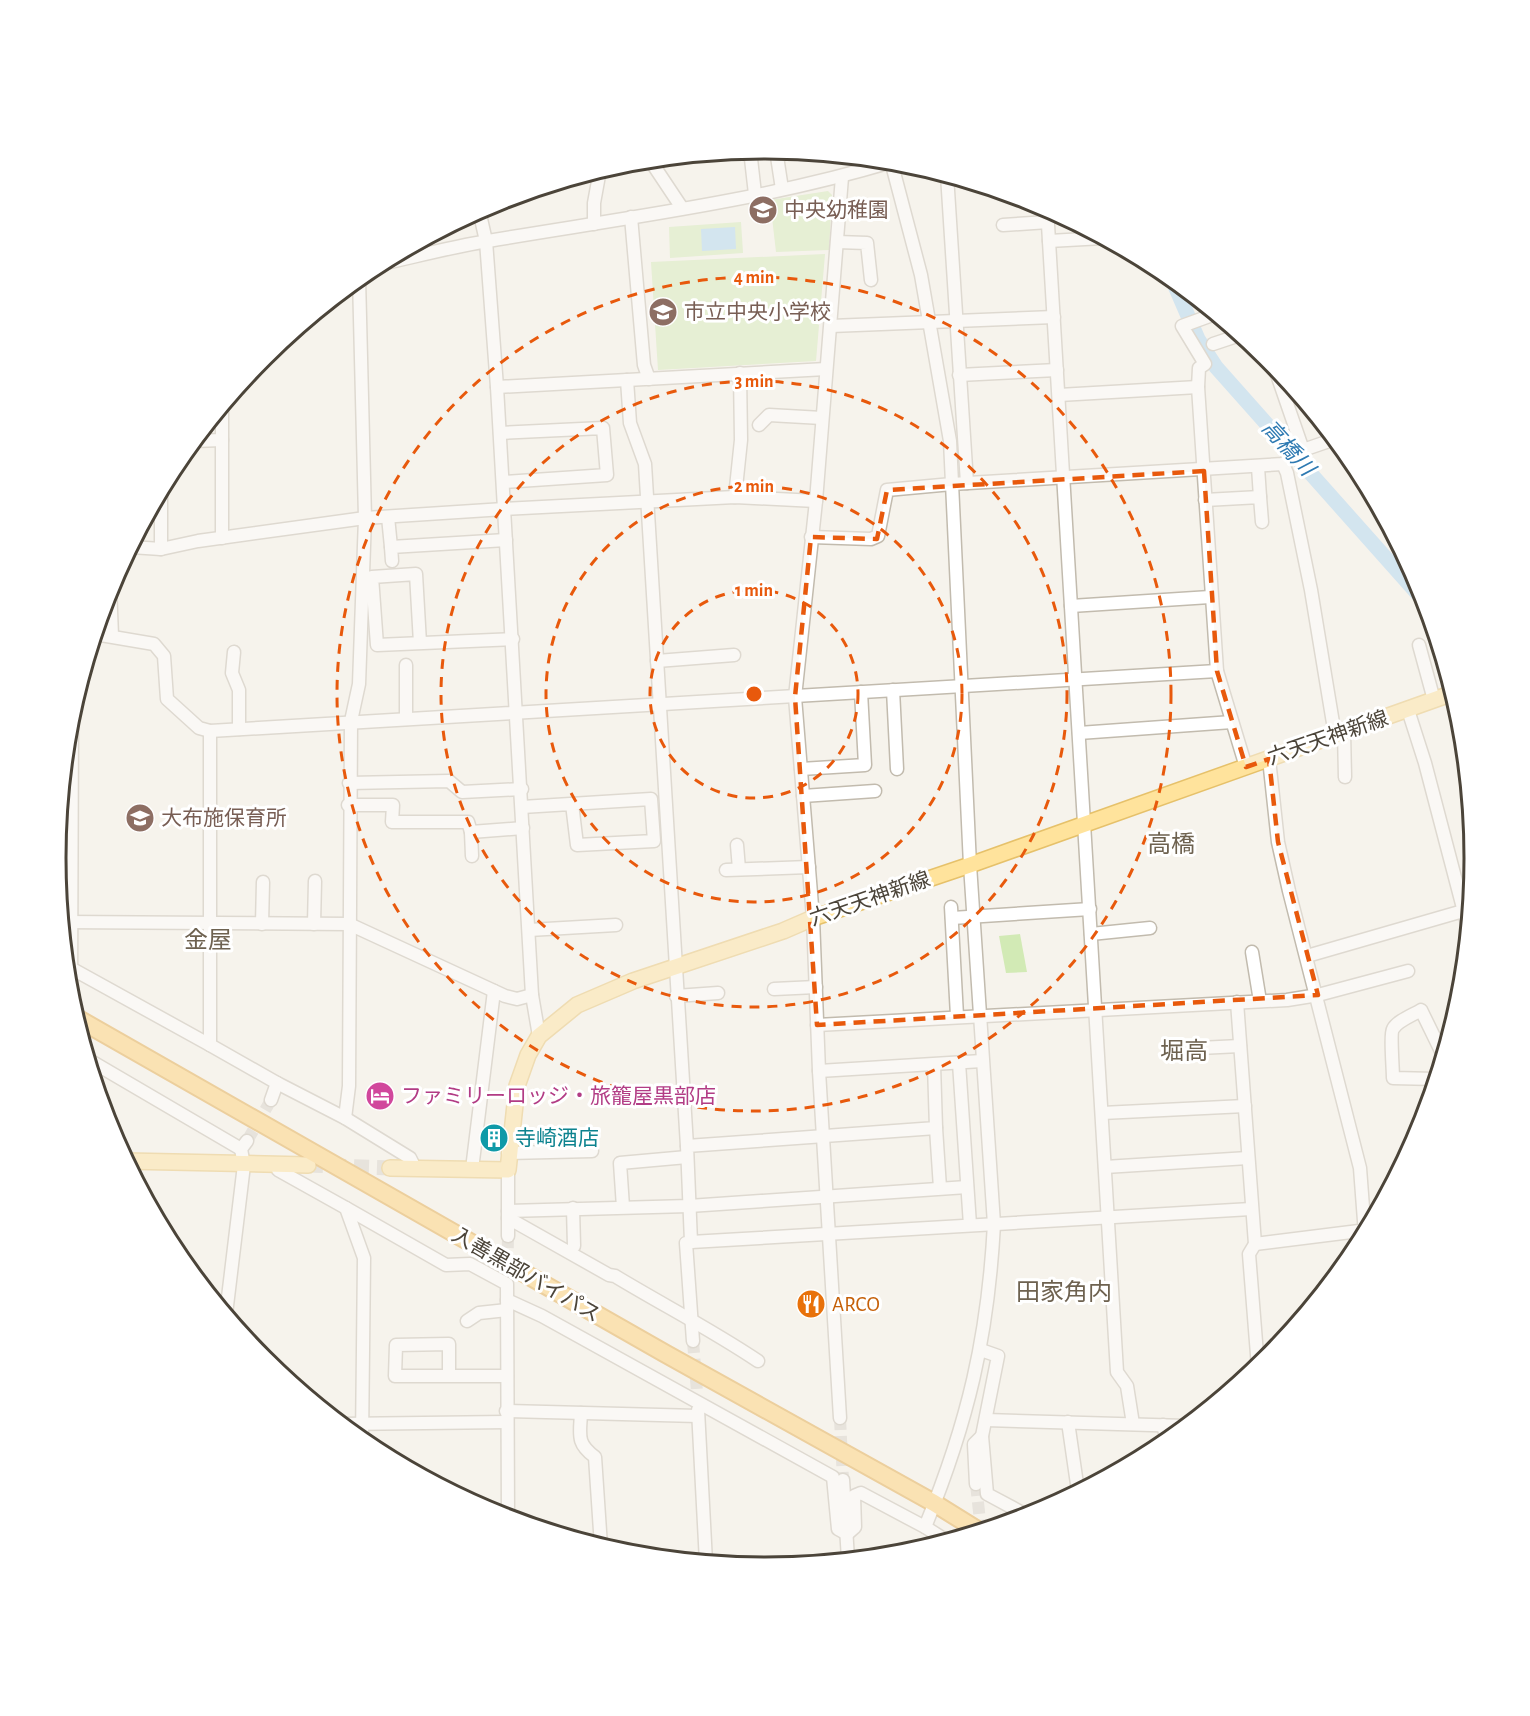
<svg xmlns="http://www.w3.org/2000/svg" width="1530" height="1716" font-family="'Alegreya Sans','Noto Sans JP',sans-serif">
  <rect width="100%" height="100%" fill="#f6f3ec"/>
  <g fill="#d2eab5">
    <polygon points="828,191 832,195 829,250 776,252 770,200"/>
    <polygon points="741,222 743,253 670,258 669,227"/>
    <polygon points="825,254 816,361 658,370 651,262"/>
    <polygon points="1020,934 1027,972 1006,973 999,936"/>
  </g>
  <polygon fill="#a9d4f2" points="735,227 736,249 702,251 701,229"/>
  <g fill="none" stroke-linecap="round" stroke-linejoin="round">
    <polyline stroke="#a9d4f2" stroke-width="15" points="1172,279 1198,339 1216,367 1425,602"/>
    <g stroke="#d4d0c8" stroke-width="12" stroke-dasharray="12 6" stroke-linecap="butt">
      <polyline points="247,1141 271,1100"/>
      <polyline points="507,1284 508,1236"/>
      <polyline points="693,1341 697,1392"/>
      <polyline points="840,1418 843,1480"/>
      <polyline points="976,1484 981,1530"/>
    </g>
    <polyline stroke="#d4d0c8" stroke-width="15" stroke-dasharray="15 8" stroke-linecap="butt" points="308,1165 390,1168"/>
    <g stroke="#c2bbae" stroke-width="15">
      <g id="minor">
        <polyline points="750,150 755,194"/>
        <polyline points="776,150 782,189"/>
        <polyline points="650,160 682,208"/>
        <polyline points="947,175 967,483"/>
        <polyline points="1047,208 1117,1372 1127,1386 1133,1424"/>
        <polyline points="479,210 486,241 497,387 532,995 539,1036"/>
        <polyline points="631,217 644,365 649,379"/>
        <polyline points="594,224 594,203 600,170"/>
        <polyline points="1003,225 1048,222"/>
        <polyline points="1049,241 1103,238"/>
        <polyline points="837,242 867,243 871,280"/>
        <path d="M377 265C414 257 451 247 488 241 624 218 762 201 894 161"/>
        <polyline points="1215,314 1182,326 1205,364 1199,368 1198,387 1217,671 1246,767"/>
        <polyline points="831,326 1054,317"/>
        <polyline points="1213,344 1240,335"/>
        <polyline points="1274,366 1303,450"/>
        <polyline points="959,375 1057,370"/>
        <polyline points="627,380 630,423 645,464 687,1146"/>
        <polyline points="497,387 826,369"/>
        <polyline points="1059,395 1198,387"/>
        <polyline points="759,425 769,415 822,418"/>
        <polyline points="500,433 603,428 607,475 503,482"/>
        <polyline points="194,441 222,440"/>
        <polyline points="1283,464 1287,473 1311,590 1335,735"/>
        <polyline points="1258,467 1260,497"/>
        <polyline points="161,490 161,549"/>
        <polyline points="735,497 741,440 740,373"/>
        <polyline points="1205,500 1260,497 1262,522"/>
        <polyline points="388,517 391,547"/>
        <polyline points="811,537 871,539 878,536 887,490 952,484 1283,464 1303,450 1335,439"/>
        <polyline points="222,538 222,406"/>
        <polyline points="131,547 161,549 198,541 365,518 504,509 735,497 816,501"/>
        <polyline points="392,561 391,547 506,540"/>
        <polyline points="110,586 112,636"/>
        <polyline points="1071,606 1210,597"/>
        <polyline points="95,634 154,644 164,656 167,699 199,728 210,731 1217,671"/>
        <polyline points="420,643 416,574 372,577 377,645 513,639"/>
        <polyline points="1419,645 1434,700"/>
        <polyline points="234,652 232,673 239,690 239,729"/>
        <polyline points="657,661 734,655"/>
        <polyline points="406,665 406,719"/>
        <polyline points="893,690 897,769"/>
        <polyline points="1408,710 1425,763 1468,927"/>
        <polyline points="210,731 210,1045 277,1083 271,1100"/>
        <polyline points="1344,732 1345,777"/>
        <polyline points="1079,733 1232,722"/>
        <polyline points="1269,759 1278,842 1289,891 1360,1168 1365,1234"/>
        <polyline points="801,769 865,765 861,692"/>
        <polyline points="349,783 449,781 462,792 522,789"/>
        <polyline points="803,796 875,791"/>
        <polyline points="348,805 393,805 392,822 468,822 471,832"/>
        <polyline points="522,807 651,799 654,841 577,845 572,804"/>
        <polyline points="737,845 739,869"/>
        <polyline points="472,856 471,832 523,828"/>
        <polyline points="726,870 809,867"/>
        <polyline points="951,907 957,1016"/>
        <polyline points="952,918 1090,909"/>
        <polyline points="62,922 349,924 505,996 517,999 532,995"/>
        <polyline points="262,924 263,882"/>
        <polyline points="314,924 315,881"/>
        <polyline points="529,930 616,925"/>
        <polyline points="1091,934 1150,928"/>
        <polyline points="1252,952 1260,1001"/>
        <polyline points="1307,956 1463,911"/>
        <polyline points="67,966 210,1045"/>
        <polyline points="774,989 816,987"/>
        <polyline points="676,996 718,993"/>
        <polyline points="71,998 72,709"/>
        <polyline points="1237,1002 1255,1244 1249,1254 1258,1367"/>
        <polyline points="817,1025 1287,1000 1318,995 1408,971"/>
        <polyline points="1179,1049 1240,1046"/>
        <polyline points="89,1060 241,1149"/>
        <polyline points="959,1063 970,1225"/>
        <polyline points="819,1071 982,1061"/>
        <path d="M1436 1079 1393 1078C1393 1069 1390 1034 1393 1029 1397 1021 1413 1015 1421 1010L1443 1055"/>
        <polyline points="277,1083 345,1118 410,1158 415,1168"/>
        <polyline points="1102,1113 1245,1106"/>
        <polyline points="345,1118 349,1086 351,721 359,684 365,518 359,278"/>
        <polyline points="936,1128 940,1188"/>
        <polyline points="508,1153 592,1151"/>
        <polyline points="277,1164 278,1170 346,1208 364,1258 362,1441"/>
        <polyline points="1105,1167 1248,1158"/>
        <polyline points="472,1169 494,991"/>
        <polyline points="508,1170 508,1236"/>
        <polyline points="623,1207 620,1163 687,1157"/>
        <polyline points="346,1208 446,1265 470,1264 507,1284 508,1518"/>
        <polyline points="573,1208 574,1246"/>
        <polyline points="508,1211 689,1206 967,1187"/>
        <path d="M508 1218 609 1275 615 1276C663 1305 712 1330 758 1361"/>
        <polyline points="691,1242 1251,1209"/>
        <polyline points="1255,1244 1367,1230"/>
        <polyline points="507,1300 542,1316 833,1477 838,1529 847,1534"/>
        <polyline points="226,1314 244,1165 241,1149 247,1141"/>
        <polyline points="467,1321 479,1313 507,1310"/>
        <polyline points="693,1341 686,1243 691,1242 687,1146 936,1128 934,1065"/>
        <polyline points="981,1350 998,1356 982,1436 987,1494 1028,1516"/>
        <polyline points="449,1376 449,1344 396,1345 395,1376 507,1376"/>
        <polyline points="698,1410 706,1562"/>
        <polyline points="506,1411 698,1416"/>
        <path d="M581 1413C580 1435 576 1443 595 1457L601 1546"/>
        <polyline points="840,1418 819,1071 813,918 795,697 816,501 842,177"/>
        <polyline points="986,1420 1186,1426"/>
        <polyline points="1068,1422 1078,1491"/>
        <polyline points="341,1424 507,1422"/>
        <polyline points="1163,1425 1167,1441"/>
        <polyline points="843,1480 848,1559"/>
        <polyline points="976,1484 974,1444 982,1436"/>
        <polyline points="925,1527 947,1541"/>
        <path d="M847 1534 855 1527 854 1496 861 1493 925 1527C968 1422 988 1337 994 1224L970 865 950 441 921 275 891 161"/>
      </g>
    </g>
    <g stroke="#e6c16a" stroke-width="18">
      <g id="major">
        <polyline points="126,1161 308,1165"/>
        <polyline points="390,1168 508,1170 517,1086 528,1055 539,1036 577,1005 633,981 783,931 813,918 970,865 1453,693"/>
      </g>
    </g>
    <g stroke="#e0a43c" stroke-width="20">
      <polyline id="highway" points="75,1017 666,1354 934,1503 979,1531"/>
    </g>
    <use href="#minor" stroke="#fff" stroke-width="12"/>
    <use href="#major" stroke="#ffe39c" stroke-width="15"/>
    <use href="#highway" stroke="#ffcf6e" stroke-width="16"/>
  </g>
  <path d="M0 0H1530V1716H0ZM1204 471 1217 671 1246 767 1269 759 1278 842 1318 995 817 1025 795 697 811 537 877 539 887 490Z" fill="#f6f3ec" fill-opacity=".55" fill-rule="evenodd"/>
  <path fill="none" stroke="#e8590c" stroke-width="4.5" stroke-dasharray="12 8" stroke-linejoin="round" d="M1204 471 1217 671 1246 767 1269 759 1278 842 1318 995 817 1025 795 697 811 537 877 539 887 490Z"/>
  <g fill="none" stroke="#e8590c" stroke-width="3" stroke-dasharray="10 8">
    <circle cx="754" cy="694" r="104"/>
    <circle cx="754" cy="694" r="208"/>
    <circle cx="754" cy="694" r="313"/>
    <circle cx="754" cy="694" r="417"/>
  </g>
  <defs>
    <g id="school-disc" transform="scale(1.5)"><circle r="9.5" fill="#8d6e63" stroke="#fff"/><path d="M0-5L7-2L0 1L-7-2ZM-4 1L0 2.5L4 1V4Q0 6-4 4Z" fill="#fff"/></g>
    <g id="hotel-disc" transform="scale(1.5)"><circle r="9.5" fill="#d1479c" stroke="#fff"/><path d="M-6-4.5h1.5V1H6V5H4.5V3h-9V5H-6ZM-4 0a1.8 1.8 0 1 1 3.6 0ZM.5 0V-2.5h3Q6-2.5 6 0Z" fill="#fff"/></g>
    <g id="building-disc" transform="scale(1.5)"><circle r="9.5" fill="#0f9aa8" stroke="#fff"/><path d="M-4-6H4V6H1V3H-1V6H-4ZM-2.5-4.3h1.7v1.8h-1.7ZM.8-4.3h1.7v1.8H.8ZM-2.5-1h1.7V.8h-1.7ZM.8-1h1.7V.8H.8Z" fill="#fff"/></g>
    <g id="restaurant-disc" transform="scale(1.5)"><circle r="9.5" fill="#e8710a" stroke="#fff"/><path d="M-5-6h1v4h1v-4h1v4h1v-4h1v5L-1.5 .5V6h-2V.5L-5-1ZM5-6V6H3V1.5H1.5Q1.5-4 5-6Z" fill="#fff"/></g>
  </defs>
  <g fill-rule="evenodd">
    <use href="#school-disc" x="763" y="210"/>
    <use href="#school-disc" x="663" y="312"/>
    <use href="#school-disc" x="140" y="818"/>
    <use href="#hotel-disc" x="380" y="1096"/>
    <use href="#building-disc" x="494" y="1138"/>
    <use href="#restaurant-disc" x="811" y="1304"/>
  </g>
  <g text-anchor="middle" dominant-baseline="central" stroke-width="6" stroke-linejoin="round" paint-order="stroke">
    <g font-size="21" fill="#785e54" stroke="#fff" text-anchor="start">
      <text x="784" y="210">中央幼稚園</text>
      <text x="684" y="312">市立中央小学校</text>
      <text x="161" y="818">大布施保育所</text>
    </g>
    <g font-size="21" fill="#4b4439" stroke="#fff">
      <text transform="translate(1328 738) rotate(-19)">六天天神新線</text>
      <text transform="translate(870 899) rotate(-19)">六天天神新線</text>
      <text transform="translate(526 1275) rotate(30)">入善黒部バイパス</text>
    </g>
    <g font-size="21" fill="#b23c85" stroke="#fff" text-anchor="start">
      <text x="401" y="1096">ファミリーロッジ・旅籠屋黒部店</text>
    </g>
    <g font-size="21" fill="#0d838f" stroke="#fff" text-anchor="start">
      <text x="515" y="1138">寺崎酒店</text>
    </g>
    <g font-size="21" fill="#c56008" stroke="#fff" text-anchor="start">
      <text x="832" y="1304">ARCO</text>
    </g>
    <g font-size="22" font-style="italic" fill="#2e7ab2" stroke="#fff">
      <text transform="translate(1288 448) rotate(48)">高橋川</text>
    </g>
    <g font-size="24" fill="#6e6250" stroke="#fff">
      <text x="1171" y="845">高橋</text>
      <text x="208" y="941">金屋</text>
      <text x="1184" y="1052">堀高</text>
      <text x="1064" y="1293">田家角内</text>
    </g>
  </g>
  <path d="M0 0H1530V1716H0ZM66 858a699 699 0 1 1 1398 0a699 699 0 1 1-1398 0Z" fill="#fff" fill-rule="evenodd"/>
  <path fill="none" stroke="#4b4439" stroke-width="3" d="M66 858a699 699 0 1 1 1398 0a699 699 0 1 1-1398 0Z"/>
  <circle cx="754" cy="694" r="9" fill="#e8590c" stroke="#fff" stroke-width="3"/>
  <g font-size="18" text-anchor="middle" font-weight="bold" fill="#e8590c" stroke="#fff" stroke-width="6" stroke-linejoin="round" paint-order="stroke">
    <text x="754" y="283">4 min</text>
    <text x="754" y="387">3 min</text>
    <text x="754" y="492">2 min</text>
    <text x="754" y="596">1 min</text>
  </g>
</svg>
